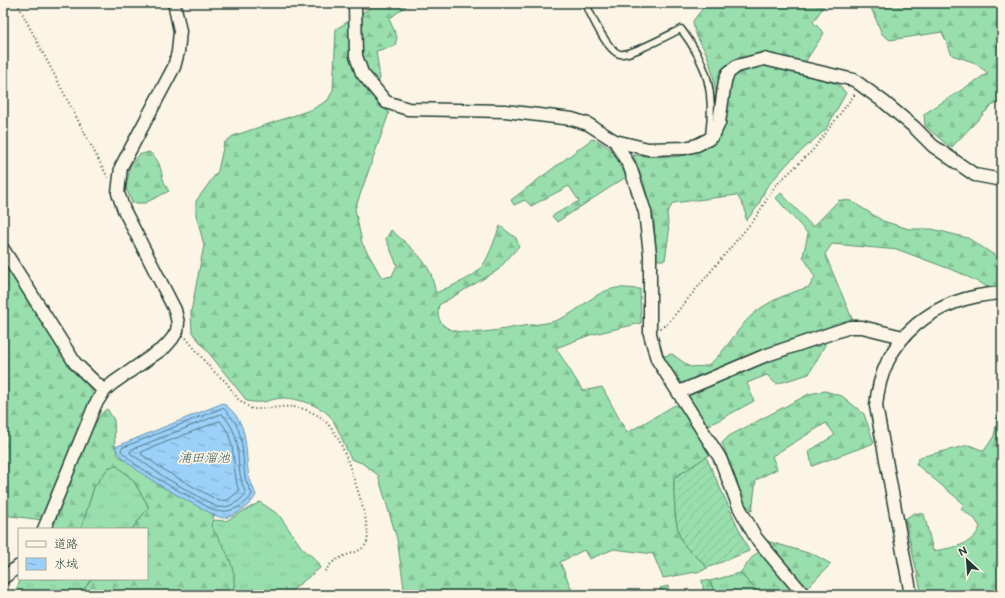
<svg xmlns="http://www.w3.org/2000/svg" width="1005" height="598" font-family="'Balsamiq Sans','Klee One',sans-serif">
  <defs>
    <pattern id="grass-tufts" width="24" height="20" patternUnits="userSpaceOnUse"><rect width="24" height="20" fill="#98dfad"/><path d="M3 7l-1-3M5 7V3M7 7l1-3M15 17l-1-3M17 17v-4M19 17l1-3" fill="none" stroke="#83c095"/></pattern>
    <pattern id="forest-firs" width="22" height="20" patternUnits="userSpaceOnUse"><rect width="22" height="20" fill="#98dfad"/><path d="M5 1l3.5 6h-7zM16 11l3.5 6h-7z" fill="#83c095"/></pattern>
    <pattern id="garden-furrows" width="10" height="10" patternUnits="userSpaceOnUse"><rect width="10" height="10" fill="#98dfad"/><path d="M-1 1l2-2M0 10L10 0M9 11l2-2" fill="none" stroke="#83c095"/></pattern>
    <pattern id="water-ripples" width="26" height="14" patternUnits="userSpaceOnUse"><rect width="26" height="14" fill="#9bd0f9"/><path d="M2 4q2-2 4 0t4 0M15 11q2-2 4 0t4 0" fill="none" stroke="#7eaaca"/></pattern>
  </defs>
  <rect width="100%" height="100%" fill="#fcf5e5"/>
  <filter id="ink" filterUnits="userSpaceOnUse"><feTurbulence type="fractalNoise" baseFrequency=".025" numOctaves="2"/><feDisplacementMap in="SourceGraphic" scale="8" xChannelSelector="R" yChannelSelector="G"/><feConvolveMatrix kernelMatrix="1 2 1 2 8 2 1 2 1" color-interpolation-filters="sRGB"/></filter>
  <g filter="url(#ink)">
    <g fill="url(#grass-tufts)" stroke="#5c8e70">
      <polygon points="117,466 133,480 149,507 132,529 81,529 94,487 109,467"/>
      <polygon points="260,502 279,515 302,548 315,559 320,568 286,595 232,595 236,584 211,526 213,520 226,521"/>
      <polygon points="740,573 761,595 716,595 710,581"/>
      <polygon points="21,579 91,579 85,588 74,595 20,595 16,590"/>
    </g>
    <g fill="url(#forest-firs)" stroke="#5c8e70">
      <path d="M378 3H410L389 19 397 37 395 46 376 51 380 78 373 96 389 113 355 209 362 243 382 278 392 276 397 265 386 239 391 230C406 243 423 256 431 274 433 280 434 287 436 293 450 286 467 281 478 271 489 260 494 240 500 226L516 238 519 246 498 270 439 305C429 347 502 329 523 326 535 324 549 324 560 319 580 311 593 292 616 288 623 287 633 289 640 289L641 323 590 335 556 348 583 391 602 387 627 433 675 405 686 411 711 454 674 478C674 495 674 529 683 543 689 553 701 558 707 568L702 571 663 578 653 554 614 549 589 559 584 550 560 562 574 595H400L404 588 397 539 378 475 362 463 351 459C346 449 336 422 329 415 319 405 297 398 283 398 267 399 266 405 247 401L192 332 191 312 204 245 196 215V201L218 171 224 143 233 136 313 109 328 100 333 90 336 29Z"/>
      <path d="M707 3H826L813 22 824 33 807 59 800 74 838 84 846 93 826 129 789 162 766 188 758 206 746 221 745 208 737 195 673 203 667 213 669 233 665 260H656L654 221 644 183 633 155C667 157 681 161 713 144 722 120 716 79 707 55 701 42 694 36 693 21Z"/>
      <polygon points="869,3 1002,3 1002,101 991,106 951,148 925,126 924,114 988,73 973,62 952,55 942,32 890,40 882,34"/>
      <path d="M592 139C612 145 619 159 626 177L557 222 552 216 579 201 569 186 531 206 525 200 514 205 511 200Z"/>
      <path d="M149 152C165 163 158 176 169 191L145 203H132L126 188 130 166 139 155Z"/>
      <path d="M781 193 813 227 839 200 851 201 883 221 909 229H932L968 238 1002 260V286L988 287 958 272 899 250 832 244 825 254 853 321 824 331 825 345 809 374 776 384 767 375 747 383 754 401 708 426 665 363 664 356 672 354 690 367C695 366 700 367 705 366 719 362 739 326 751 316 767 301 789 293 809 287L815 277 803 256 808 234 776 198Z"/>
      <path d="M3 256C22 292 44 326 67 359 74 370 89 384 93 393L43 520 3 515Z"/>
      <polygon points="825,391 842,396 864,414 874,443 812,466 809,451 835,435 826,423 772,456 777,469 756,480 752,511 745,504 722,443 729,436 809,394"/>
      <path d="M107 409 114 420 115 447 118 455 159 485 214 515 211 526C224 547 240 570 232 595H74L85 588 91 579H147V529H132L149 507 133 480 117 466 109 467 94 487 81 529H53C59 510 92 415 107 409Z"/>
      <path d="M1002 409V595H922L905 519 914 513 924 514 933 551C951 548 973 546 980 527L975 519 961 509 964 504 916 464 920 457 969 445 984 451 994 436 998 416Z"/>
      <polygon points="767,541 815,555 831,564 806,589 769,545"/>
      <polygon points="761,551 798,595 761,595 740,573 754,555"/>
      <polygon points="702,580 710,581 716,595 704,595"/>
    </g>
    <g fill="url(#garden-furrows)" stroke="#5c8e70">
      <path d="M706 457 749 551 707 568C701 558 689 553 683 543 674 529 674 495 674 478Z"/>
      <polygon points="668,586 669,595 660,595 660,588"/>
    </g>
    <path fill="url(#water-ripples)" stroke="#6995aa" d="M223 403C251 423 244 448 249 477 251 483 254 489 256 495 252 504 235 517 224 518 221 518 217 516 214 515 189 501 126 471 115 447Z"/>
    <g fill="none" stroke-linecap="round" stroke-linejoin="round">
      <g stroke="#517883" stroke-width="1">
        <path d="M223 408C246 428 241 449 245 477 246 483 250 489 252 494 247 506 227 514 215 511L161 481 135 464 121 451 122 448Z"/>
        <path d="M222 414C243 437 235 451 241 479 242 484 244 489 246 494 239 502 228 509 217 507L164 477 130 453 131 450Z"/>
        <path d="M220 421C238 440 231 469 239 491L228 500 219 501 167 472 141 454 142 452Z"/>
      </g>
      <g stroke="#1f3d34" stroke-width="9">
        <path id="service" d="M586 3C590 14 608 52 620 54 631 56 670 34 681 29 708 65 715 92 709 136"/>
      </g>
      <g stroke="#1f3d34" stroke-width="15">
        <g id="minor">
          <polyline points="355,3 356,56 362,73 386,102 408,109 505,111 572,119 588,124 615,141 630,167 645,212 650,254 650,334 657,359 720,458 739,507 756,538 804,595"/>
          <polyline points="615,141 648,149 685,148 697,145 709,139 714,134 719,123 725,81 728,73 737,66 764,59 854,80 884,102 914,127 933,146 975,175 1002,180"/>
          <polyline points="3,249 75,363 104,391"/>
          <polyline points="679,392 764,356 850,327 862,327 903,337"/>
          <polyline points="44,529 95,405 104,391 113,383 165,347 172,339 177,331 178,323 175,310 124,210 118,193 121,167 174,67 178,52 180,31 174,3"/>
          <polyline points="3,578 19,566"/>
          <path d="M911 595 876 406C882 336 935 297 1002 293"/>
        </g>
      </g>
      <g stroke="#1f3d34" stroke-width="2" stroke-dasharray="1 3" stroke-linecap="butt">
        <polyline points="17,3 108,178"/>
        <polyline points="660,328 667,324 756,217 775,186 812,151 855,94"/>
        <path d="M186 338 212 370 226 382 238 399 252 409C278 410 290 400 317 415 326 420 334 431 339 440 346 454 375 532 366 544 360 553 349 553 340 558 334 560 328 567 324 572"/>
      </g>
      <use href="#service" stroke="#fcf5e5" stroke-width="6"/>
      <use href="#minor" stroke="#fcf5e5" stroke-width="12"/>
    </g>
  </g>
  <g text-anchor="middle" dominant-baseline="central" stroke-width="3.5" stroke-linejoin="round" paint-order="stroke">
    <g font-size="13" font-style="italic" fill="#385a5b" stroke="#fcf5e5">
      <text x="204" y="458">浦田溜池</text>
    </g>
  </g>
  <rect width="1005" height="598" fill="none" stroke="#fcf5e5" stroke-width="16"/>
  <rect x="8" y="8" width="989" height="582" fill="none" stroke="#1f3d34" stroke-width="1.5" filter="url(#ink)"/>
  <rect x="18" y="528" width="130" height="52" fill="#fcf5e5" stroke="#a4ab9e"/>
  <rect x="26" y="541" width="20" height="6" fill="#fcf5e5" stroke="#a4ab9e"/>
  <text x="54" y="548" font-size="12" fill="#1f3d34">道路</text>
  <rect x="26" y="558" width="20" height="12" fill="url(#water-ripples)" stroke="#a4ab9e"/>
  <text x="54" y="568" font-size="12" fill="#1f3d34">水域</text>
  <g transform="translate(967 560) rotate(334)" stroke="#fcf5e5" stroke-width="3" paint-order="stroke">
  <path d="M0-3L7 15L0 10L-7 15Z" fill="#1f3d34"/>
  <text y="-6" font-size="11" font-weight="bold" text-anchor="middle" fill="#1f3d34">N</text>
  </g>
</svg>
